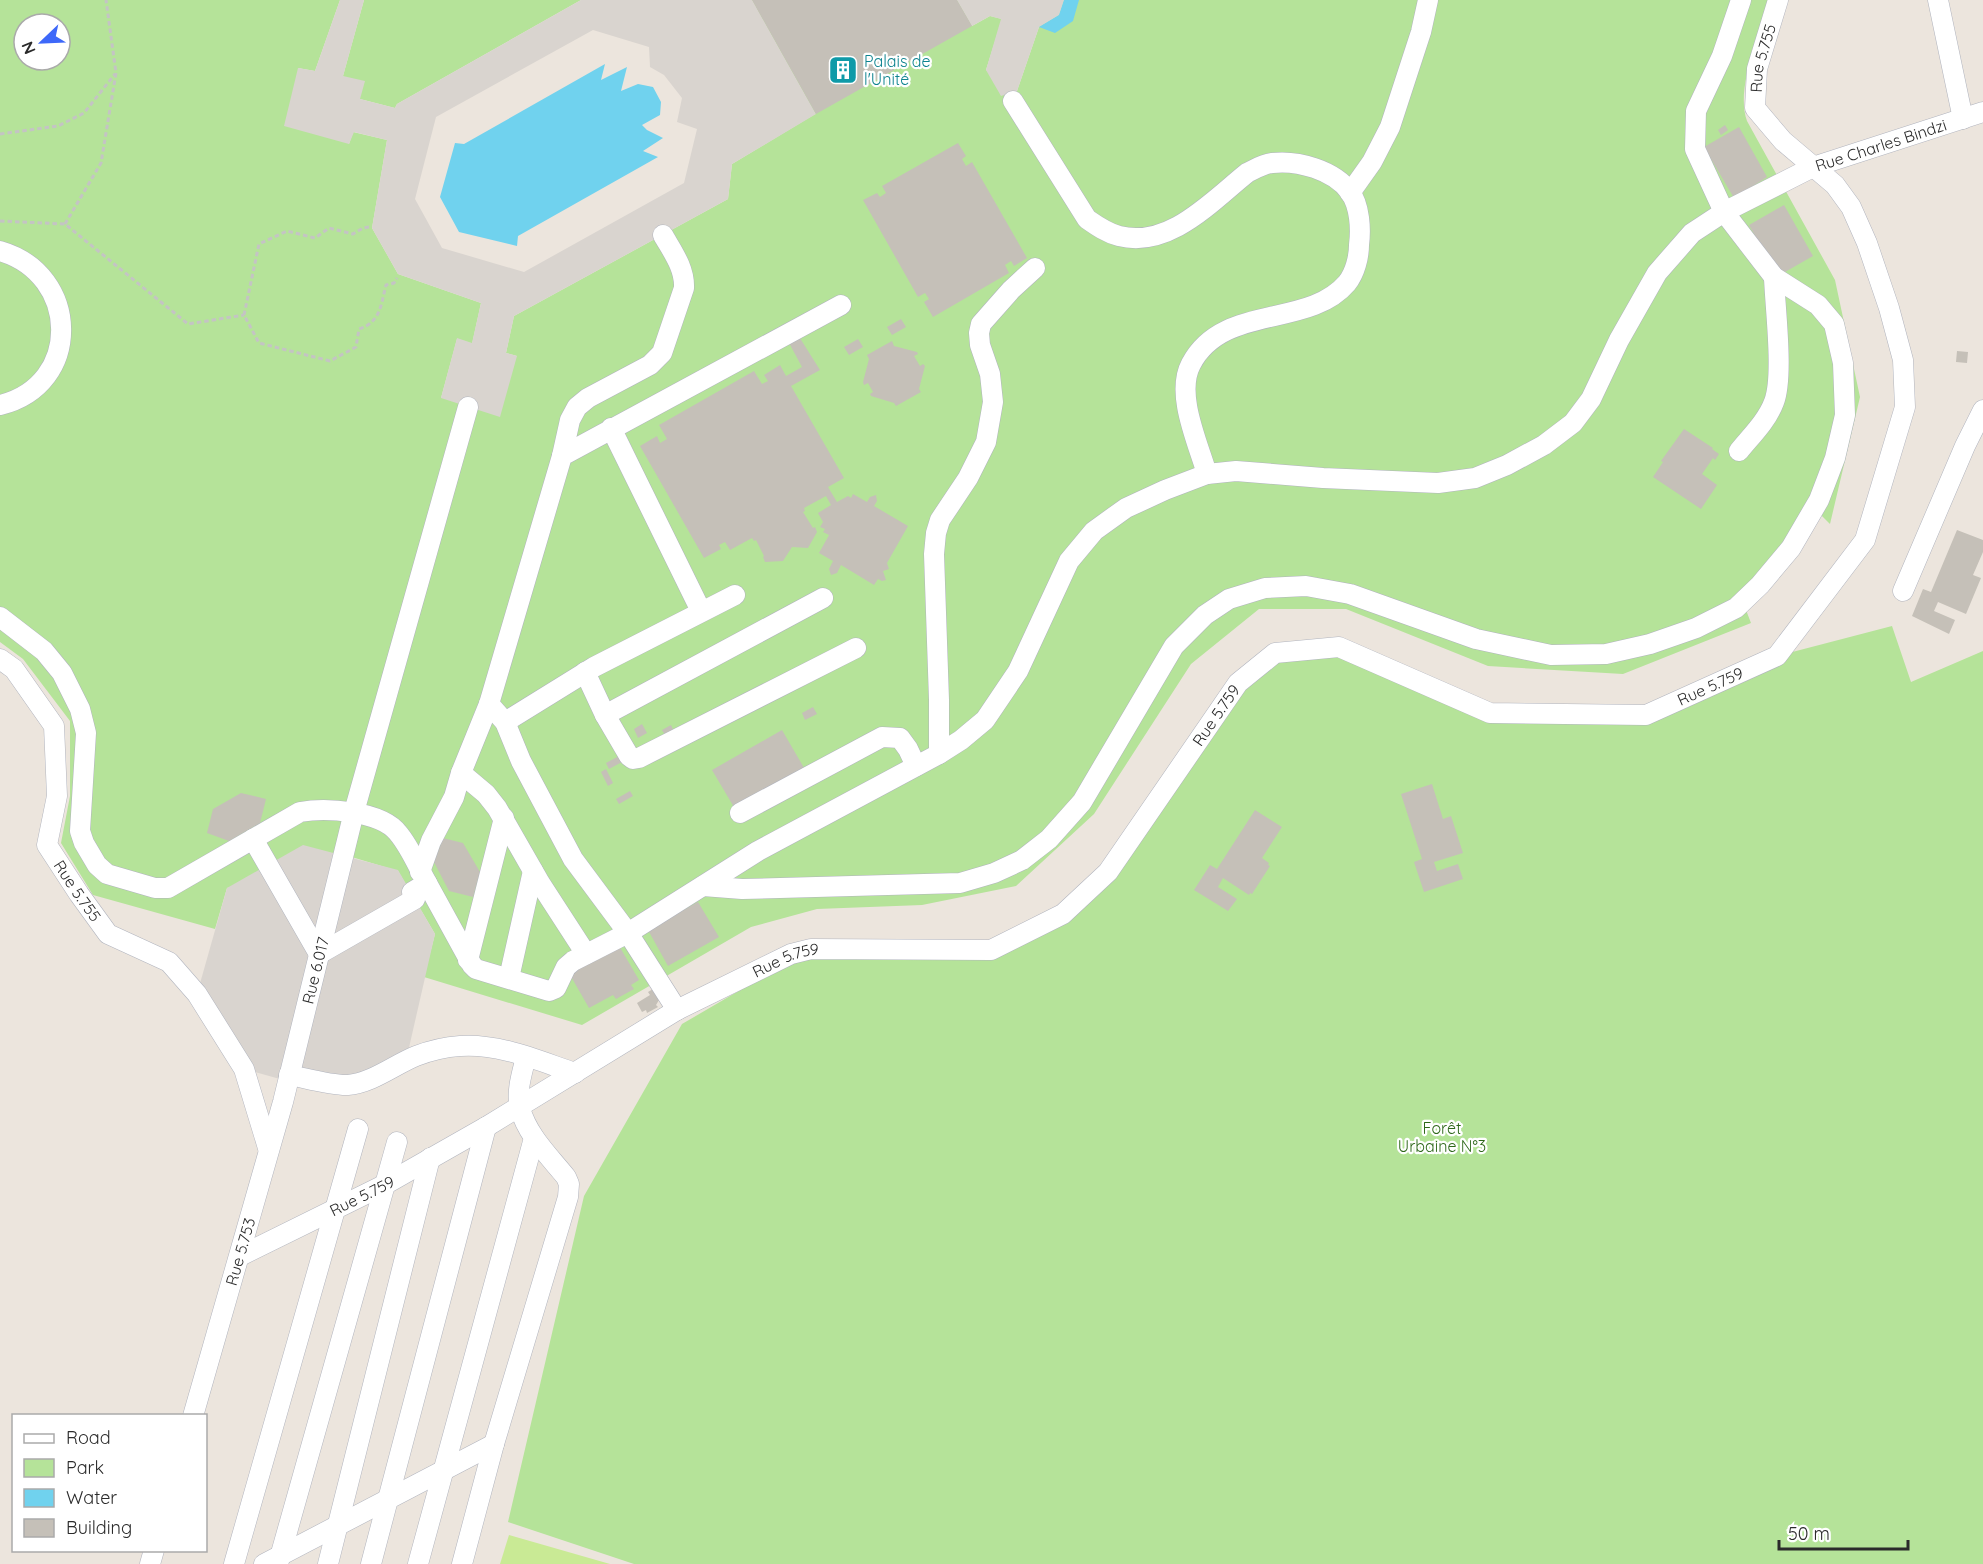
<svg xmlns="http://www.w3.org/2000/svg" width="1983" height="1564" font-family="Quicksand,sans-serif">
  <rect width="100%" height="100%" fill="#ece5dd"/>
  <g fill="#b5e399" fill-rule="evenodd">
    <path d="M0 0H340L315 71 298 68 349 144 353 132 387 140 372 228 398 274 481 303 472 344 457 339 441 398 517 356 506 353 514 316 728 199 732 164 815 114 752 0H957L972 26 990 16 1002 19 986 70 1017 91 1039 27 1059 15 1064 0H1770C1760 34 1735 88 1747 121L1835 280 1860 397 1830 524 1821 515 1746 610 1751 623 1623 674 1488 666 1346 609H1259L1191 664 1094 814 1016 886 922 905 817 909 751 927 582 1025 424 977 435 934 398 871 345 855 227 888 215 929 93 895 61 843 70 796V721L23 659 0 642ZM24 24H60V60H24Z"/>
    <polygon points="364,0 581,0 397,104 395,108 360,99 343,76"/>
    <polygon points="1892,626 1911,682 1983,651 1983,1564 634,1564 508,1522 584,1196 682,1024 811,949 991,950 1063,914 1108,871 1238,683 1275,653 1339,647 1490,713 1646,715 1777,656"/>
  </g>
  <polygon fill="#c9ea95" points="509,1535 610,1564 500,1564"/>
  <g fill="#d9d4cf" fill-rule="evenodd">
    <path d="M340 0H364L343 76 365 81 360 99 395 108 397 104 581 0H752L816 114 732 164 728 199 514 316 506 353 517 356 500 417 441 398 457 338 472 343 481 303 398 274 372 228 387 140 354 132 349 144 284 126 298 68 315 71ZM593 30 649 47 650 67 664 75 682 98 677 122 697 129 684 183 524 272 442 248 415 199 436 117Z"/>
    <polygon points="957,0 1064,0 1059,15 1039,27 1017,91 1001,96 986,70 1001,19 990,16 972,26"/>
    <polygon points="303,845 398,870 435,934 408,1052 348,1085 287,1081 244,1069 197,994 227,888"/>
  </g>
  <g fill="#70d2ee">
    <polygon points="1064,0 1079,0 1073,21 1055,33 1039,27 1059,15"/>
    <polygon points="605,64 601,80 627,67 621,91 638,84 653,87 661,102 660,115 642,125 647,130 663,138 643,151 658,157 518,236 517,246 459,232 440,197 455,143 464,144"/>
  </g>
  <g fill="#c5c0b8">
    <polygon points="752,0 957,0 972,26 816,114"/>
    <polygon points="1725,125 1728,130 1721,135 1718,130"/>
    <polygon points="1739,127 1767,177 1734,198 1704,147"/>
    <polygon points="958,143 966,156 962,159 966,166 972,162 1027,258 1014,266 1011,261 1005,265 1009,273 933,317 924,302 929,299 925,293 918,297 863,200 877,193 880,197 886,193 882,186"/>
    <polygon points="1784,205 1813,256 1778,276 1749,225"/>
    <polygon points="901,319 906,327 892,335 887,327"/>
    <polygon points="798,335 820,370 791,386 844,478 828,487 837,502 848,496 851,498 853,494 867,502 870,497 876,495 877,501 874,506 908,526 887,563 889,569 883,571 886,580 882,581 878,579 874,585 841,565 837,573 831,575 829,569 833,561 819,553 829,535 823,532 825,529 820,527 823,522 818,513 831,505 826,496 804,508 805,511 803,512 813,528 815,527 817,532 808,548 792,547 783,561 765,562 763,557 764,556 756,540 754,541 752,538 730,550 725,542 719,545 721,549 704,558 640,446 657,436 660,443 667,439 659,425 754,371 762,384 768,381 764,375 780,365 786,376 802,367 788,341"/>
    <polygon points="858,339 863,347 849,355 844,347"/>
    <polygon points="892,341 894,346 917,352 918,354 914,356 920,366 923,364 925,366 919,389 921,392 896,406 894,403 871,396 870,394 873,392 868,383 864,385 863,382 869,359 867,355"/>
    <polygon points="1957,351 1968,352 1967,363 1956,362"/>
    <polygon points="1684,429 1713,448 1712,449 1719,454 1715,460 1713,458 1702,474 1717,485 1701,509 1653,477 1663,462 1661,461"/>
    <polygon points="1957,530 1983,540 1983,552 1973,575 1981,578 1966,614 1938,602 1934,611 1955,620 1949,634 1912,616 1923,589 1931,592"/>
    <polygon points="813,707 817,714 805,720 802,713"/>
    <polygon points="642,724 647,733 638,738 634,729"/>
    <polygon points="671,725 677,738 669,742 662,730"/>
    <polygon points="782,730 807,773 738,814 712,770"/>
    <polygon points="619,756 622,762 609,769 606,763"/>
    <polygon points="606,769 613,783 608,786 601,772"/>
    <polygon points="1432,784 1443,819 1451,816 1463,853 1434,862 1437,871 1458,864 1463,879 1424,892 1414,862 1422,859 1401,794"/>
    <polygon points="630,791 633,796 619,804 616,799"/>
    <polygon points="241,793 266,799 260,823 229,841 207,833 213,809"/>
    <polygon points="1255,810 1282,827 1262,858 1269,863 1268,865 1270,866 1252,894 1250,893 1249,895 1223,878 1218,887 1237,899 1228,911 1194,890 1210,865 1217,869"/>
    <polygon points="443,838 463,843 480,872 473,897 449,891 434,862"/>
    <polygon points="698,902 719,937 668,966 648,930"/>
    <polygon points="618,944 639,980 631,985 634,989 616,999 613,995 589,1008 569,973"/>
    <polygon points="653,989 659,1000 656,1005 658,1007 647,1013 646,1010 642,1012 637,1003 650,995 648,992"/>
  </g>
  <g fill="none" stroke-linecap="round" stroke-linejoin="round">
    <g stroke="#b1b4be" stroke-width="21">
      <g id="minor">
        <polyline points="1938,0 1963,119"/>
        <path d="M1013 101 1087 219C1097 226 1107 233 1119 236 1169 249 1212 201 1247 173 1255 169 1263 164 1272 163 1298 160 1334 170 1350 192 1360 206 1361 229 1359 245 1359 257 1355 273 1347 283 1308 329 1223 303 1191 364 1175 394 1198 443 1207 474"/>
        <polyline points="1350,193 1372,162 1390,127 1421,32 1428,0"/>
        <path d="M0 251C80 274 83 385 0 405"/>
        <polyline points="611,428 701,611"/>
        <path d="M1739 451C1751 436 1767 421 1774 402 1784 376 1775 308 1774 277"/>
        <path d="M562 456 570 420 577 407 588 398 650 365 662 353 684 288C685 268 672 251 663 235"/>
        <polyline points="1903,591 1965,446 1983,410"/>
        <path d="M0 617 44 651 62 673 80 709 86 733 80 831 84 843 97 865 107 874 155 888H168L300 812C326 807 381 811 398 833 410 847 418 867 427 883L412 892"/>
        <path id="s1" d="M0 659 14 669 54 726 57 796 47 845 79 894 108 934 169 962 197 994 244 1069 268 1148"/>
        <polyline points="585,672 605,715 629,756 633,759 639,758 856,648"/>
        <polyline points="605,715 823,598"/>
        <polyline points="505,722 594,667 735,595"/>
        <polyline points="939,754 939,700 934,554 936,533 940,520 968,478 986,442 993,402 990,374 980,345 979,333 981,324 1011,290 1035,268"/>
        <polyline points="461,773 486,794 497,808 540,883 586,954"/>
        <polyline points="740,813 882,737 900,738 908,749 916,766"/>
        <polyline points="253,839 319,954 415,899"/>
        <polyline points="420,872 431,841 454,797 461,773 489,704 562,456 841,305"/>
        <polyline points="427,883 472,965 476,969 549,991 556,988 566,967 573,961 628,933 573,859 521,761 505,722 489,704"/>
        <polyline points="703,886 742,889 960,883 994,873 1022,860 1049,839 1082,802 1174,646 1205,615 1229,599 1265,588 1306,586 1350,594 1476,639 1551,655 1606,654 1650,644 1696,628 1736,608 1760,585 1791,548 1819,500 1835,458 1845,415 1843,363 1834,324 1818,305 1774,277 1724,212 1695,149 1696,111 1722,56 1741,0"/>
        <polyline points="468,960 504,818"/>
        <polyline points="509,978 533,871"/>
        <path id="s2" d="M677 1010 628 933 758 851 939 754 961 740 985 720 1018 671 1069 561 1094 531 1126 508 1165 490 1207 474 1236 471 1323 478 1438 483 1475 478 1507 465 1544 445 1573 423 1591 399 1619 340 1657 273 1692 233 1724 212 1813 167 1983 112"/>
        <path d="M289 1075C305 1078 333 1086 348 1085 372 1083 394 1065 416 1056 429 1051 445 1047 460 1046 499 1043 539 1061 575 1073"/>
        <path id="s3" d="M240 1256 384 1185 486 1127 677 1010 791 954 811 949 991 950 1063 914 1108 872 1238 683 1275 653 1339 647 1490 713 1646 715 1777 656 1865 540 1905 407 1903 360 1889 308 1867 243 1851 207 1835 185 1783 141 1755 108 1757 69 1778 0"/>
        <path id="s4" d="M193 1416 283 1102 354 812 468 407"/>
        <polyline points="150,1564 154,1550"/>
        <polyline points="234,1564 358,1129"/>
        <polyline points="264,1564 494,1444"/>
        <polyline points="278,1564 397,1142"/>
        <polyline points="328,1564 430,1158"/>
        <polyline points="371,1564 486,1127"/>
        <polyline points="418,1564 534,1138"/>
        <path d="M462 1564 494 1444 568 1197 569 1184 566 1177C549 1156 527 1135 520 1108 516 1091 522 1073 526 1057"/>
      </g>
    </g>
    <g stroke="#c4c4c4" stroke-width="3" stroke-dasharray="4.5 3" stroke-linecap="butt">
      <polyline points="0,134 58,126 84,113 115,74"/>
      <polyline points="0,221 65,224 188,324 244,315"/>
      <polyline points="65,224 101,163 116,73 106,0"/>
      <path d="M369 227 363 228 353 234 329 228 315 238 287 231 259 244 244 315 259 343 330 361 356 347 359 329C381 322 381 304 386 285L394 283 397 278"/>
    </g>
    <use href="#minor" stroke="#fff" stroke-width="20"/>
  </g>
  <defs>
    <g id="building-square" transform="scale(1.5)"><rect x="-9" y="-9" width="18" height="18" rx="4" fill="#0f9aa8" stroke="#fff"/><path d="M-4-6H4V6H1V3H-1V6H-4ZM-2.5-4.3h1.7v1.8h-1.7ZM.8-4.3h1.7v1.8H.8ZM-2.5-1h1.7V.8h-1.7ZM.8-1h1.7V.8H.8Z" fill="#fff"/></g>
  </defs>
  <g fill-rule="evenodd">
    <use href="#building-square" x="843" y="70"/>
  </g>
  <g text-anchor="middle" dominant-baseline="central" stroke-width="4.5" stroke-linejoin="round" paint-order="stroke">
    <g font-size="16" fill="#2b2b2b" stroke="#fff">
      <text stroke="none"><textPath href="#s3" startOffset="2460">Rue 5.755</textPath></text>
      <text stroke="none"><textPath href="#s2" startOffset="1671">Rue Charles Bindzi</textPath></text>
      <text stroke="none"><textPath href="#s3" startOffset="1704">Rue 5.759</textPath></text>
      <text stroke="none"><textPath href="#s3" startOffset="1162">Rue 5.759</textPath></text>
      <text stroke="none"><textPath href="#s1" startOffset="262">Rue 5.755</textPath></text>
      <text stroke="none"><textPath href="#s3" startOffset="622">Rue 5.759</textPath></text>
      <text stroke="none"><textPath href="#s4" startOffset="462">Rue 6.017</textPath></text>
      <text stroke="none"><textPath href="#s3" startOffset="136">Rue 5.759</textPath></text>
      <text stroke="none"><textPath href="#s4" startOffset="171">Rue 5.753</textPath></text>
    </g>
    <g font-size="16" fill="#0d838f" stroke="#fff" text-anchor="start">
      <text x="864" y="61">Palais de<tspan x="864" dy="18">l'Unité</tspan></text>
    </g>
    <g font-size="16" fill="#2e681a" stroke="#fff">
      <text x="1442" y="1128">Forêt<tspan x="1442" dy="18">Urbaine N°3</tspan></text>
    </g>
  </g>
  <rect x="12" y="1414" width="195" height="138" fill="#ffffff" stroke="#aaaaaa" stroke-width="1.5"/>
  <rect x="24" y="1434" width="30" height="9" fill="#ffffff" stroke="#aaaaaa" stroke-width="1.5"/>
  <text x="66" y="1444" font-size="18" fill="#2b2b2b">Road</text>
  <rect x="24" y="1459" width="30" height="18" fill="#b5e399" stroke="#aaaaaa" stroke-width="1.5"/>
  <text x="66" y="1474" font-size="18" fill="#2b2b2b">Park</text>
  <rect x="24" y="1489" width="30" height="18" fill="#70d2ee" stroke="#aaaaaa" stroke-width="1.5"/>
  <text x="66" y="1504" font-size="18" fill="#2b2b2b">Water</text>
  <rect x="24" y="1519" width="30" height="18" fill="#c5c0b8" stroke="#aaaaaa" stroke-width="1.5"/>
  <text x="66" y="1534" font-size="18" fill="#2b2b2b">Building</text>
  <g transform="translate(42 42) rotate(247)"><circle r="28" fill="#ffffff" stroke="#aaaaaa" stroke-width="1.5"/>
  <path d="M0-4.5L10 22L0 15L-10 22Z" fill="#3d68f9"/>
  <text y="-9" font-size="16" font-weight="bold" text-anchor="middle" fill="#2b2b2b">N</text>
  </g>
  <path d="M1779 1540v9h129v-9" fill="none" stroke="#2b2b2b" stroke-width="3"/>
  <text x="1788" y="1540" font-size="18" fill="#2b2b2b" stroke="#ffffff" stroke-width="4.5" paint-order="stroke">50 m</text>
</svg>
